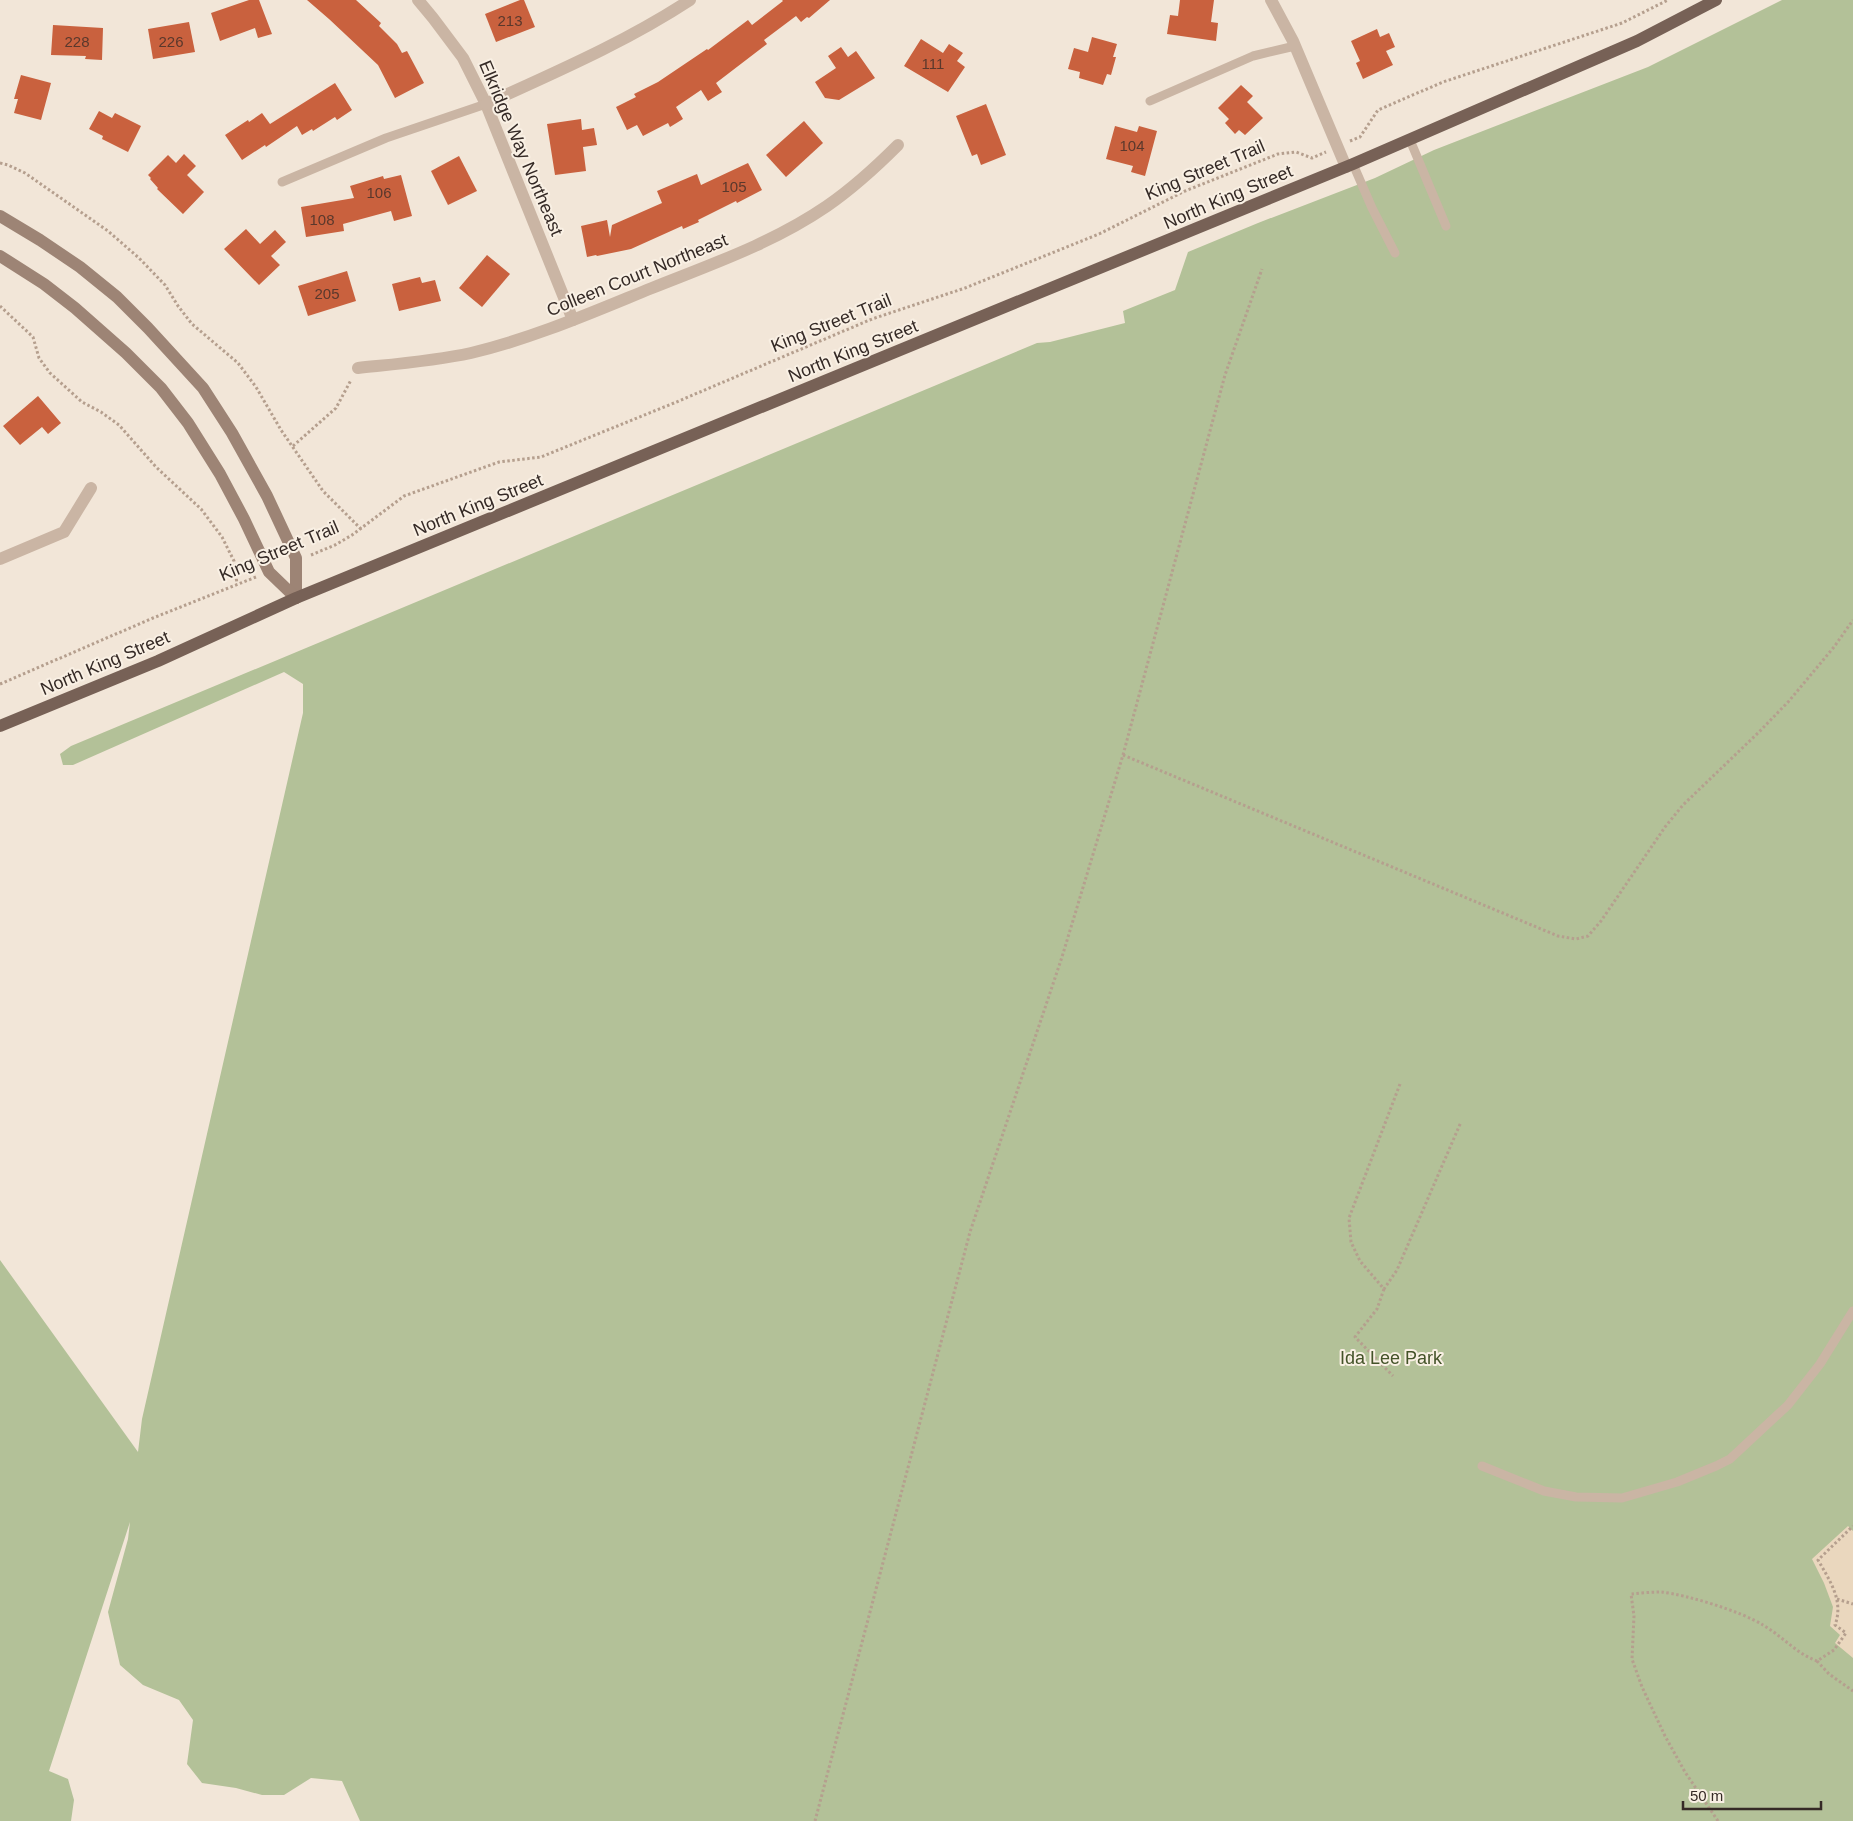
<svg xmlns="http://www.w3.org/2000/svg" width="1853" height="1821" font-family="Helvetica,sans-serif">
  <rect width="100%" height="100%" fill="#f2e6d8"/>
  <polygon fill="#b3c198" points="1782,0 1853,0 1853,1821 360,1821 342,1781 311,1778 284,1795 262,1795 236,1788 202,1783 187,1764 193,1720 179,1700 143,1685 120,1665 108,1612 128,1539 130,1522 49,1771 68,1779 74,1800 71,1821 0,1821 0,1260 138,1452 142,1419 303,713 303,684 284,672 73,765 63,765 60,754 71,746 1037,343 1050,342 1125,323 1123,311 1175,290 1188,252 1258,223 1375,178 1434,150 1648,67"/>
  <polygon fill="#ead7be" points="1848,1526 1853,1531 1853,1658 1835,1643 1840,1635 1830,1626 1833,1607 1824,1583 1812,1559"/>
  <g fill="#c9613e">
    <polygon points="249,0 259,0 272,34 258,38 255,28 220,41 211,13"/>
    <polygon points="307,0 356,0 381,23 379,26 397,44 402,53 407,51 424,83 395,98 378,65 329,19"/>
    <polygon points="520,0 524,0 535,27 496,42 485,14"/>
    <polygon points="782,0 830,0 809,18 807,17 801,22 796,16 764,40 767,44 716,83 722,92 708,101 701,90 676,107 683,119 670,127 668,123 643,136 637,125 627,130 616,107 636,97 634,94 658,82 707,49 708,50 748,20 752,25 783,1"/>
    <polygon points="1180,0 1214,0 1211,22 1218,23 1216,41 1167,34 1170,15 1178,16"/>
    <polygon points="189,22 195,52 153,59 148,29"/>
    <polygon points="53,25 103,28 102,60 85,59 86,56 51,55"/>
    <polygon points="1377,29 1380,37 1389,33 1395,47 1386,51 1393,65 1363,79 1356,63 1360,61 1351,41"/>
    <polygon points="1092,37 1117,44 1113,57 1116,57 1111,75 1107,74 1103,85 1079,78 1080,72 1068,69 1074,48 1088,52"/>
    <polygon points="921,39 943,53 949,44 963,53 957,61 965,67 948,92 904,66"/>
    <polygon points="841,47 848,57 856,51 875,78 839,100 825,98 815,82 836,68 828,56"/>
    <polygon points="21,75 51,83 41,120 14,113 18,99 14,99"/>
    <polygon points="335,83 352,110 337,120 335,117 313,131 312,129 302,135 297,126 266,147 265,145 242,160 225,135 248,120 249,122 262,113 270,124"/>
    <polygon points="1241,85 1253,96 1247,102 1263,118 1245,135 1239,130 1235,134 1225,123 1229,119 1218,108"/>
    <polygon points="986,104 1006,155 981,165 977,154 972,156 956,116"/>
    <polygon points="99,111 112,118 115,113 141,126 128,152 102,139 103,136 89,129"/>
    <polygon points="581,119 582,130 594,128 597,145 583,147 586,171 555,175 547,124"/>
    <polygon points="804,121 823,143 786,177 766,155"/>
    <polygon points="1115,126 1137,132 1139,126 1157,131 1145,176 1131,172 1133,166 1106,159"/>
    <polygon points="184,154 196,166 187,175 204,192 183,214 157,189 158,188 150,179 151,178 148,175 168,155 176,163"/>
    <polygon points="459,156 477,191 448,205 431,171"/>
    <polygon points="748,163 762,190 737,203 736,201 698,220 699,222 683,229 682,226 631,249 597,256 596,255 587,257 581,226 607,220 610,237 612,225 662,203 657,191 697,174 701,185"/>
    <polygon points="401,175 412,216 394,221 391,211 343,224 344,231 306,237 301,207 354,198 350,186 383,176 384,179"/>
    <polygon points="246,229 260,244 275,230 286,242 271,256 280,265 259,285 224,249"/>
    <polygon points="487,255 510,274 482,307 459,288"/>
    <polygon points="347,271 356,301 308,316 298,286"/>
    <polygon points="420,277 422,283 435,280 441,301 399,311 392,284"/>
    <polygon points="38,396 61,423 48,434 42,427 20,445 3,426"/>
  </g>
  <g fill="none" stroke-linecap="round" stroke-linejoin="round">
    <g stroke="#b59f8e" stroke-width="3" stroke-dasharray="2.5 2.5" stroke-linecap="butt">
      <polyline points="1350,141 1360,137 1378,110 1443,82 1622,23 1668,0"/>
      <polyline points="0,163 8,165 25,173 108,231 139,258 165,285 178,306 192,324 238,363 256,387 281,430 323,491 361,529"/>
      <polyline points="0,306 33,337 39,358 50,373 82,402 101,412 119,425 156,467 201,509 222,537 234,561 237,584"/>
      <polyline points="293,446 336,408 351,380"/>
      <polyline points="311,555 335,545 352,535 404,496 499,462 541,457 674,403 872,319 965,288 1099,234 1185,191 1278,154 1296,152 1312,158 1326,152"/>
      <polyline points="0,684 153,618 256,577"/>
      <polyline points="1123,755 1558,936 1576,939 1588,936 1601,921 1665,827 1683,805 1759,732 1789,701 1834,647 1853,620"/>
      <polyline points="1400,1084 1349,1218 1351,1242 1360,1261 1384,1289 1397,1270 1461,1122"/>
      <polyline points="1384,1289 1377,1309 1355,1337 1393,1376"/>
      <polyline points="1837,1599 1853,1604"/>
      <polyline points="1817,1661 1829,1674 1853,1691"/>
      <polyline points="815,1821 970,1232 1062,957 1123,755 1225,375 1262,269"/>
      <path d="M1718 1821 1685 1772 1665 1736 1642 1687 1632 1659 1634 1616 1631 1594C1640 1593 1651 1592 1661 1592 1688 1595 1740 1611 1763 1625 1782 1636 1797 1654 1817 1661L1834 1650 1846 1633 1835 1625C1844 1601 1830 1581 1818 1560L1853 1526"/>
    </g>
    <g stroke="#cab5a4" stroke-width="9">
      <polyline points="1150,101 1253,56 1295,46"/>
      <polyline points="1410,140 1446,226"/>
      <polyline points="1353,164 1372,208 1395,253"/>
      <polyline points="282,182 386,138 486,104"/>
      <polyline points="1482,1466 1544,1491 1576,1497 1622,1498 1677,1482 1716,1466 1730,1459 1788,1405 1820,1364 1853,1311"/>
    </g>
    <g stroke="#cab5a4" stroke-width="12">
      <polyline points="418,0 433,18 463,58 486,104 573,320"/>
      <polyline points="1271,0 1293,41 1346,167"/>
      <path d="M486 104C556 72 626 42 690 0"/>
      <path d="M358 368C396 364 434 361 471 353 534 338 593 312 652 288 712 264 773 243 827 206 853 188 876 167 898 145"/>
      <polyline points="0,559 64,532 91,488"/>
    </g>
    <g stroke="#9d8475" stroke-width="12">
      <polyline points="0,216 40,240 80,267 117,297 148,328 203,388 232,433 267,496 296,558 296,598"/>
      <polyline points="0,256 44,284 75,308 126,353 161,388 188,423 220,474 244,519 269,572 296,598"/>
    </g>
    <polyline stroke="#776156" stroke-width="12" points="0,726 158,661 296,598 1353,164 1637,41 1716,0"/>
  </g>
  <g text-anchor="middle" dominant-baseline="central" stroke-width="4" stroke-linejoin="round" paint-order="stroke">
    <g font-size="15" fill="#5a382c">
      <text x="510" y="20">213</text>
      <text x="77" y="41">228</text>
      <text x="171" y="41">226</text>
      <text x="933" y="63">111</text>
      <text x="1132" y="145">104</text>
      <text x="734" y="186">105</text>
      <text x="379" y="192">106</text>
      <text x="322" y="219">108</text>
      <text x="327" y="293">205</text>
    </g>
    <g font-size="18" fill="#352a26" stroke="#f9f0e4">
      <text transform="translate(521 148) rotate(67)">Elkridge Way Northeast</text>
      <text transform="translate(1205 170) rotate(-23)">King Street Trail</text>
      <text transform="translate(1228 197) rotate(-23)">North King Street</text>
      <text transform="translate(637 275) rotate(-22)">Colleen Court Northeast</text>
      <text transform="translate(831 323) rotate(-22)">King Street Trail</text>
      <text transform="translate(853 351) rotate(-22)">North King Street</text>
      <text transform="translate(478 505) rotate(-22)">North King Street</text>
      <text transform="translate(279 551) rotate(-23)">King Street Trail</text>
      <text transform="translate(105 663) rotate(-23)">North King Street</text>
    </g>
    <g font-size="18" fill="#445329" stroke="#f9f0e4">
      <text x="1391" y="1358">Ida Lee Park</text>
    </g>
  </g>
  <path d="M1683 1801v8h138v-8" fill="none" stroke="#352a26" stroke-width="2.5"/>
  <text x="1690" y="1801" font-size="15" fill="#352a26" stroke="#f9f0e4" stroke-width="4" paint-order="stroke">50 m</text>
</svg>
